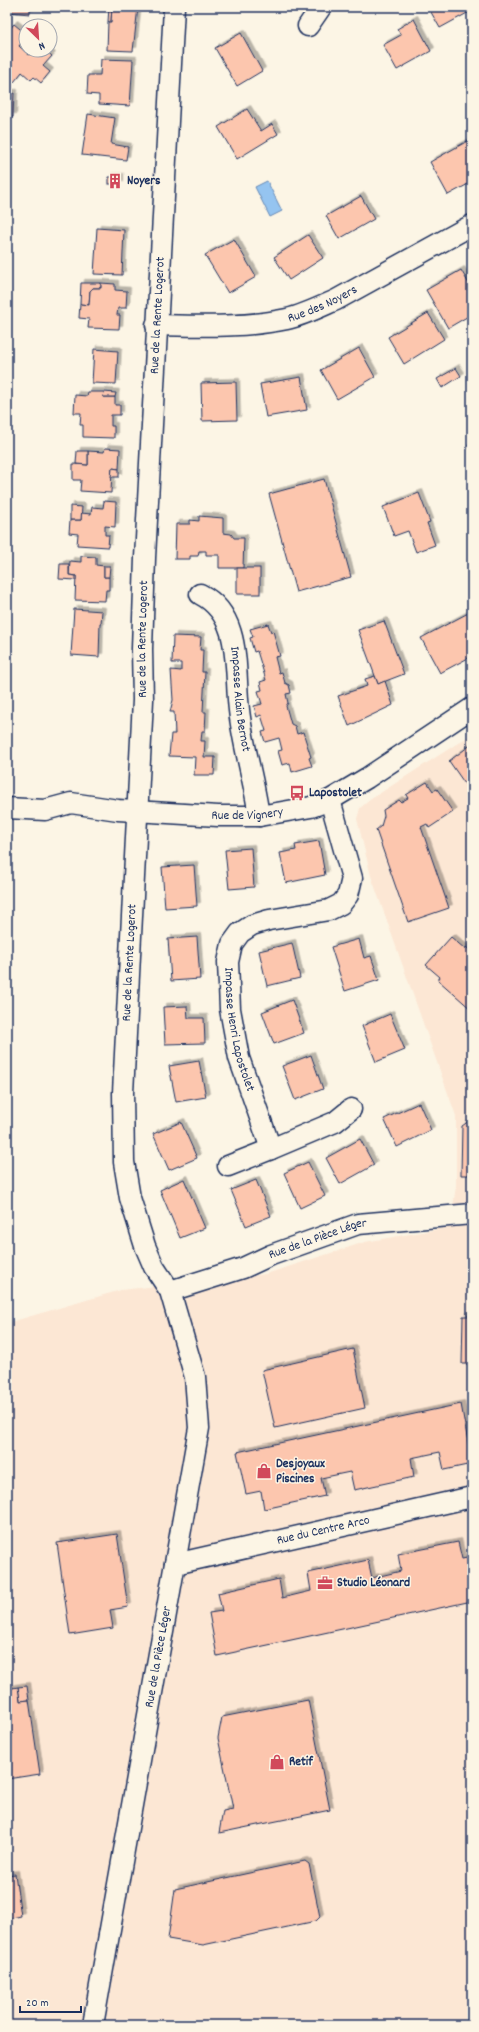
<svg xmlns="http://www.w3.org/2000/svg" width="479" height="2032" font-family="Dekko,sans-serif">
  <defs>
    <filter id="shadow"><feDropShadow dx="3.5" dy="-3.5" stdDeviation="0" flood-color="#0004"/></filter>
  </defs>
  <rect width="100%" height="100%" fill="#fcf5e5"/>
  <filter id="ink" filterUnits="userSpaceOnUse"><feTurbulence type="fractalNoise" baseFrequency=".025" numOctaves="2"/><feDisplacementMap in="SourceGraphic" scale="8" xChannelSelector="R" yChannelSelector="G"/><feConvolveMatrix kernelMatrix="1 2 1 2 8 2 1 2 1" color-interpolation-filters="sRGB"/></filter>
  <g filter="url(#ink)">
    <polygon fill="#fce7d4" points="472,734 472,2025 7,2025 7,1323 121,1290 266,1274 365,1242 450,1227 456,1186 456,1116 371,876 357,819 360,808 371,799"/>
    <polygon fill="#95c4f0" stroke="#6488b6" points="267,181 282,211 270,217 255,187"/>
    <g fill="#fcc6ae" stroke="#1b2f5e" filter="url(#shadow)">
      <polygon points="7,7 30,7 30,14 7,12"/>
      <polygon points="109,7 112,7 111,22 108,22"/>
      <polygon points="112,7 138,7 133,51 107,50 108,22 111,22"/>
      <polygon points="428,7 469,7 471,11 440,28"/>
      <polygon points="414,19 431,51 397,70 383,45 401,35 397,29"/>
      <polygon points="14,24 26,34 26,37 19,46 29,55 33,50 45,50 52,56 43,66 50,72 41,83 34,77 31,80 22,72 14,82 7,76 7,32"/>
      <polygon points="241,33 262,71 237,86 215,48"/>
      <polygon points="101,59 133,60 130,106 99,104 99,95 87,94 88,75 100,75"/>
      <polygon points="7,93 14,93 13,117 7,117"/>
      <polygon points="247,109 261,131 272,124 278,134 237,159 218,127"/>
      <polygon points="88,114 115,118 111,144 128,147 126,160 82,155"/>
      <polygon points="471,139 472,182 448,195 430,162"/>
      <rect x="109" y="177" width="11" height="7"/>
      <polygon points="361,196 374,219 339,239 326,216"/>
      <polygon points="97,228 124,230 122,275 94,274"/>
      <polygon points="308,235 323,258 289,280 274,257"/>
      <polygon points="234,239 256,277 228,293 205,255"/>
      <polygon points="461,270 472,289 472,314 448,328 426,290"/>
      <polygon points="81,283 101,283 101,288 93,288 90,291 89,305 80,304"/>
      <polygon points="101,283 115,284 115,290 127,291 126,308 118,308 117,315 120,315 119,329 88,328 89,319 79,318 80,304 89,305 90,291 93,288 101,288"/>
      <polygon points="428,313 444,339 404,364 388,337"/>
      <polygon points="359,348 375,377 337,399 321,370"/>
      <polygon points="94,349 118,351 116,384 92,383"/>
      <polygon points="456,368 461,376 442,388 437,379"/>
      <polygon points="301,377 307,410 266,417 260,384"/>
      <polygon points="236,382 237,420 202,421 201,383"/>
      <polygon points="88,392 104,392 103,397 115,397 115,405 120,405 120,415 111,415 111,426 114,426 114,438 83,437 83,425 80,425 81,413 74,413 75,395 87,396"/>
      <polygon points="104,392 116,393 115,397 103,397"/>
      <polygon points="472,443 472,452 468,445"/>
      <polygon points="105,448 120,449 119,469 112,468 111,493 80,491 81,480 73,480 73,464 88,465 88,451 104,452"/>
      <polygon points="77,451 88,451 88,465 76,464"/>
      <polygon points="112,468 119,469 119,477 111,477"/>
      <polygon points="324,479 351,577 296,592 269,494"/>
      <polygon points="419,493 430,522 427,523 435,545 416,552 408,531 394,536 383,507"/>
      <polygon points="104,501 116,502 115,527 105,526 105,535 109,535 108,547 77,545 78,534 69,533 70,520 81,520 81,513 91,514 92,507 103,508"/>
      <polygon points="70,506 82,507 81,520 70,520"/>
      <polygon points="199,516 223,518 223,533 231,534 234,538 244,538 243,568 219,568 219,555 206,555 206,551 199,551 198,556 190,556 190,559 175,559 176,524 190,524 190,520 199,521"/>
      <polygon points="81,556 96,557 96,565 104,566 104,577 109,577 109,590 106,590 105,601 75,600 76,576 69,575 70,561 81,562"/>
      <polygon points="60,564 69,564 69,575 76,576 76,580 59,579"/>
      <polygon points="104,566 110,566 109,577 104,577"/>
      <rect x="237" y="568" width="23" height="26"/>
      <polygon points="74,609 102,611 101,623 100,623 99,657 71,655"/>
      <polygon points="472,611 472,656 440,673 421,638"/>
      <polygon points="384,621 404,674 378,684 358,630"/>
      <polygon points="268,624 271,632 273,631 280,656 275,657 279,673 282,672 285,683 289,685 291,693 286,694 288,703 286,706 291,724 295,726 297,734 303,732 311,757 309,758 312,766 292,772 290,763 282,765 278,751 282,750 279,738 265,742 262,732 266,731 261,715 257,717 254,706 262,704 258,691 262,690 260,682 266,680 257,651 254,652 250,638 253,637 250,629"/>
      <polygon points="173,636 201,637 200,650 203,650 202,672 205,672 203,712 206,712 205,731 202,731 201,741 205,741 204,757 215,757 214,775 194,775 195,757 169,756 171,734 175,734 174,712 170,712 173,700 171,670 181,671 181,663 172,663"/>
      <polygon points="375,676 378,684 385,681 393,705 349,726 338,696 367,686 365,679"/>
      <polygon points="472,744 472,794 449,761"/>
      <polygon points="427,782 433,791 437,789 453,812 429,828 427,824 421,827 449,908 408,922 376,830 381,826 384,816 383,810 399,800 401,802 408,798 406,795"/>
      <polygon points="319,841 325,875 286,883 280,853 296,850 295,845"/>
      <polygon points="251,848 254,887 229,889 225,850"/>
      <polygon points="194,865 197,906 165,908 162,867"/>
      <polygon points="197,937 200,979 171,981 168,939"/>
      <polygon points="451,937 465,949 466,947 472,952 472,1010 438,980 440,977 426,965"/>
      <polygon points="359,939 364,958 371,956 379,980 345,991 331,947"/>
      <polygon points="292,943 300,978 267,986 259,951"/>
      <polygon points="292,1000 304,1033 274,1044 262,1012"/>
      <polygon points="187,1006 188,1018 204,1018 205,1043 165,1044 163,1007"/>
      <polygon points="390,1014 405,1050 376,1062 362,1026"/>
      <polygon points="311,1055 323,1089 295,1100 282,1066"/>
      <polygon points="199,1061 206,1097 176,1102 169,1066"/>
      <polygon points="419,1103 431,1130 397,1147 384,1119"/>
      <polygon points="472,1119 472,1175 461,1175 462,1126"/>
      <polygon points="181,1122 197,1158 169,1170 153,1134"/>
      <polygon points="360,1139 374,1165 340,1184 326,1158"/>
      <polygon points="308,1162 325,1196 300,1208 284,1173"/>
      <polygon points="184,1179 205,1228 180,1238 160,1190"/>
      <polygon points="256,1180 271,1216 246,1226 231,1190"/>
      <polygon points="463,1316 472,1316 472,1364 462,1364"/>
      <polygon points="353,1349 365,1408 275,1428 262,1370"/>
      <polygon points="461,1404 472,1464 444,1470 440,1452 411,1458 414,1477 354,1490 350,1472 321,1478 325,1496 264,1509 261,1491 246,1494 237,1452"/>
      <polygon points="117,1534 128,1607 110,1610 113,1628 70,1635 57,1543"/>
      <polygon points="458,1542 462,1559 472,1557 472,1601 217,1656 209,1613 222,1611 218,1593 279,1579 282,1598 311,1591 308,1573 368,1560 372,1578 401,1571 398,1554"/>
      <polygon points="27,1686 29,1700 20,1701 18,1687"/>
      <polygon points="18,1687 20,1701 29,1700 40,1774 7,1779 7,1689"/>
      <polygon points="308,1700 330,1810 219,1833 223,1811 233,1809 218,1738 222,1717"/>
      <polygon points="305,1861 309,1864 320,1917 316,1921 203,1945 168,1939 175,1889"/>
      <polygon points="15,1874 21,1916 7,1919 7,1875"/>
    </g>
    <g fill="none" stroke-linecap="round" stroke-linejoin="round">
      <g stroke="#1b2f5e" stroke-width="23">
        <g id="minor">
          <polyline points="308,26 321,7"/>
          <path id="s1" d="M156 325C199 326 245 328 287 319 304 315 320 307 336 300L472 225"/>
          <path id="s2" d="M200 594C243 616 234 670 239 710 243 746 254 780 259 816"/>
          <path id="s3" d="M330 800 352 878 348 895 341 904 329 910 269 920 252 925 240 933 232 944 228 962 230 1009 239 1058 271 1149 335 1122 351 1109"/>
          <path id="s4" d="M7 808 45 810 71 803 118 810 218 816H259L311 807 330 800 367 778 472 708"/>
          <polyline points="228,1166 271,1149"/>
          <path id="s5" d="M170 1291 243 1268 271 1255 358 1224 472 1214"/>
          <path id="s6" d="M175 1564 472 1497"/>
          <path id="s7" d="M93 2025 199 1428 195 1377 170 1291 154 1267 145 1246 130 1198 124 1162 123 1093 143 700 142 649 145 558 174 7"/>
        </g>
      </g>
      <use href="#minor" stroke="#fcf5e5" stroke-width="20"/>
    </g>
  </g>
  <defs>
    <g id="building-bare" transform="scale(1.2)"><path d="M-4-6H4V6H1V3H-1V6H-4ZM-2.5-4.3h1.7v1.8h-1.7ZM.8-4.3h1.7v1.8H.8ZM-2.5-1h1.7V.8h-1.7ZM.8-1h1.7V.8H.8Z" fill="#d1495b" stroke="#fcf5e5" stroke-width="2.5" paint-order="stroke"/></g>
    <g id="bus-bare" transform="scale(1.2)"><path d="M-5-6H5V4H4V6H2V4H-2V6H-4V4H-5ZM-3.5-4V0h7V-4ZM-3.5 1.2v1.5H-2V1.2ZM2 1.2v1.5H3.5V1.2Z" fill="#d1495b" stroke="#fcf5e5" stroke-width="2.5" paint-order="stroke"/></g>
    <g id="shop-bare" transform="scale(1.2)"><path d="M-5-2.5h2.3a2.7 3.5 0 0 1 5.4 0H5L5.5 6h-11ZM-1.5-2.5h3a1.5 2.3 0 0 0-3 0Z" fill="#d1495b" stroke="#fcf5e5" stroke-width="2.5" paint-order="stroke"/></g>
    <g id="office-bare" transform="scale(1.2)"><path d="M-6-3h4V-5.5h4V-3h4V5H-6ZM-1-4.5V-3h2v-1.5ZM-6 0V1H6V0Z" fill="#d1495b" stroke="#fcf5e5" stroke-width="2.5" paint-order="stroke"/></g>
  </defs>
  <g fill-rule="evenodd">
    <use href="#building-bare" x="115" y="181"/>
    <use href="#bus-bare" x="297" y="793"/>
    <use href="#shop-bare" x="264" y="1471"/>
    <use href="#office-bare" x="325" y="1583"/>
    <use href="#shop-bare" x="277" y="1762"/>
  </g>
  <g text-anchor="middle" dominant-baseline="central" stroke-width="3" stroke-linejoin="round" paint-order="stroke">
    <g font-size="13" font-weight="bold" fill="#1b2f5e" stroke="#fcf5e5" text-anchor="start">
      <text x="127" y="181">Noyers</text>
      <text x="309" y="793">Lapostolet</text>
      <text x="276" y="1464">Desjoyaux<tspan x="276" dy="15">Piscines</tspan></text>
      <text x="337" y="1583">Studio Léonard</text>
      <text x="289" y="1762">Retif</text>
    </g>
    <g font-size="13" fill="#1b2f5e" stroke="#fcf5e5">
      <text stroke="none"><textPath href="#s1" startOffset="170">Rue des Noyers</textPath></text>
      <text stroke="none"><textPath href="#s7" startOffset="1733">Rue de la Rente Logerot</textPath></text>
      <text stroke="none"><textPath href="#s7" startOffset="1409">Rue de la Rente Logerot</textPath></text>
      <text stroke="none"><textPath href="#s2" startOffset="118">Impasse Alain Bernot</textPath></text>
      <text stroke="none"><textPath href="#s4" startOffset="242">Rue de Vignery</textPath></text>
      <text stroke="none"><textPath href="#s7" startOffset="1085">Rue de la Rente Logerot</textPath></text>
      <text stroke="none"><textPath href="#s3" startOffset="317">Impasse Henri Lapostolet</textPath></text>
      <text stroke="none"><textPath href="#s5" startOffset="157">Rue de la Pièce Léger</textPath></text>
      <text stroke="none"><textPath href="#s6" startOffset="152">Rue du Centre Arco</textPath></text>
      <text stroke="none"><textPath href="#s7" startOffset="374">Rue de la Pièce Léger</textPath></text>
    </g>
  </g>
  <rect width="479" height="2032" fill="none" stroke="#fcf5e5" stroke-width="24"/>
  <rect x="12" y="12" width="455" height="2008" fill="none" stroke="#1b2f5e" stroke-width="1.5" filter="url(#ink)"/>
  <g transform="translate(38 38) rotate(155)"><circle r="19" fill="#fcf5e5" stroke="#a2a6af"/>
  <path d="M0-3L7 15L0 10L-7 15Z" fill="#d1495b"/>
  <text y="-6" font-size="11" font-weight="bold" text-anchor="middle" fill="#1b2f5e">N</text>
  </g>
  <path d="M20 2006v6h61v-6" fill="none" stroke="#1b2f5e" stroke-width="2"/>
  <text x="26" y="2006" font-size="12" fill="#1b2f5e" stroke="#fcf5e5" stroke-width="3" paint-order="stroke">20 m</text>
</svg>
